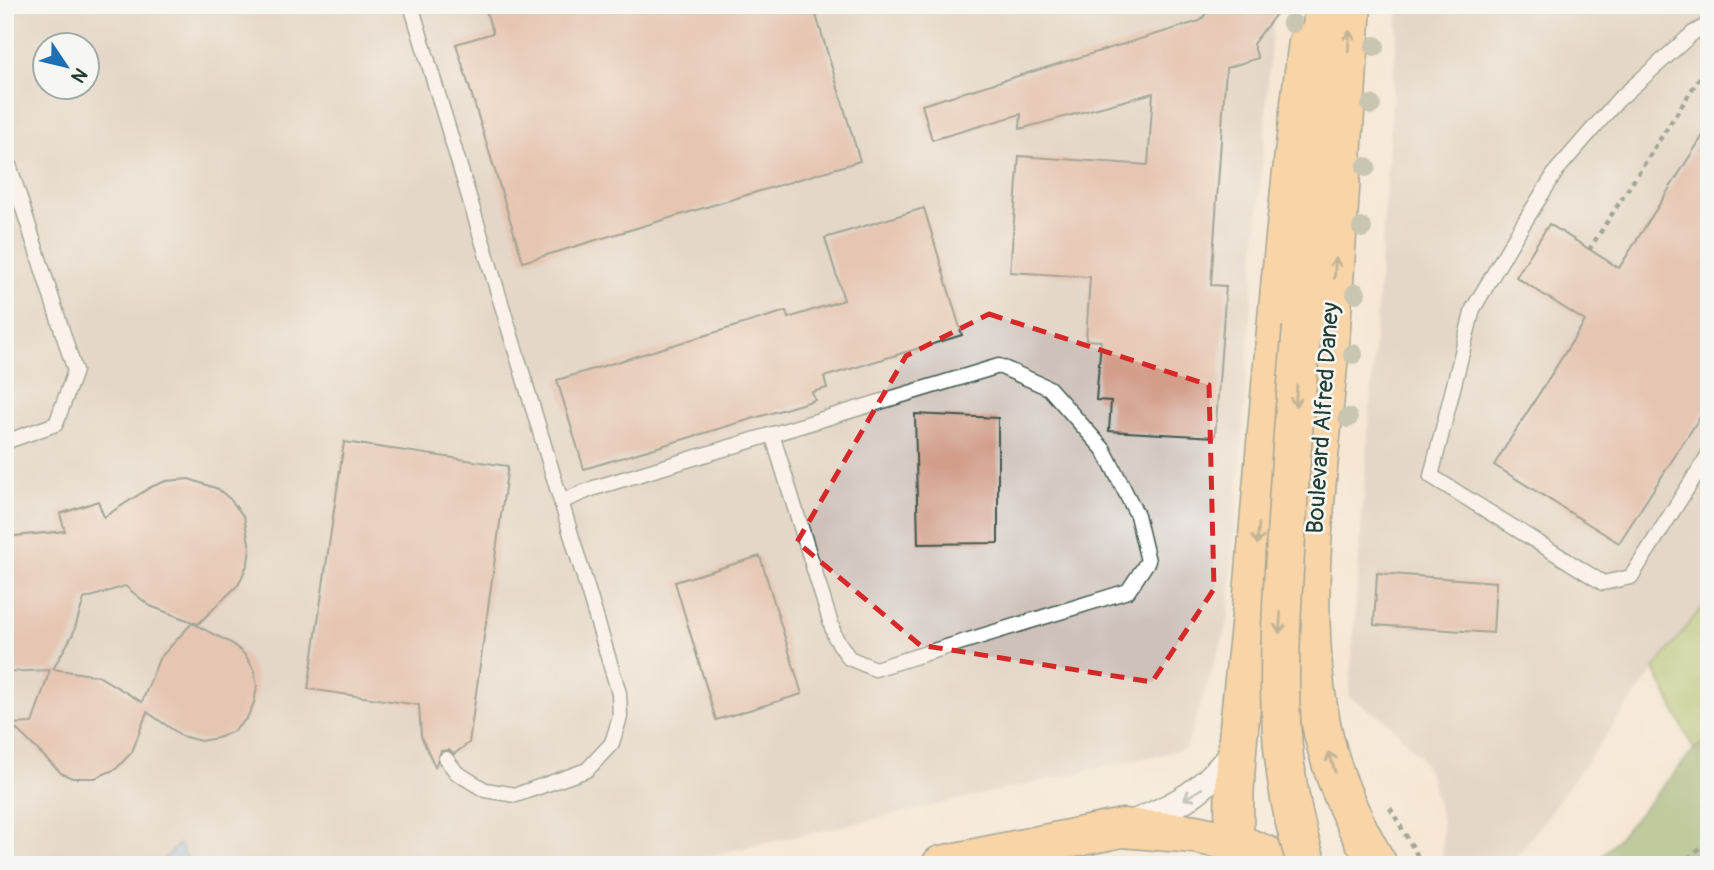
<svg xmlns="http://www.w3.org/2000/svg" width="1714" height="870" font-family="Pangolin,sans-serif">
  <rect width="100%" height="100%" fill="#f6f6f2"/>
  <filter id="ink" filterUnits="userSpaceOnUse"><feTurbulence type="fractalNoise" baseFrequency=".0143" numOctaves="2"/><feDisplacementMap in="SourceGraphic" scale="14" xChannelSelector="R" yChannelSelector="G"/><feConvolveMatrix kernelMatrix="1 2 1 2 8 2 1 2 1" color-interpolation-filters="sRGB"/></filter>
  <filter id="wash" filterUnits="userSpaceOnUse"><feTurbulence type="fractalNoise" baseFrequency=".00686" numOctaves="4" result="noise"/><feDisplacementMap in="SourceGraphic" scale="28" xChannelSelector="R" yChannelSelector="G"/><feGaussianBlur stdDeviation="1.57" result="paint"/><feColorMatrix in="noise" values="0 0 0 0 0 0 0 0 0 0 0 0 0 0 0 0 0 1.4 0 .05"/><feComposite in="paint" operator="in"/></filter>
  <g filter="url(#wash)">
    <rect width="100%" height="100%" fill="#f5e7d5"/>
    <g fill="#cec1ba" fill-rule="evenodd">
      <path d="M5 5H1274L1228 622 1186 749 668 865H5ZM46 46H88V88H46Z"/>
      <polygon points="1399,5 1709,5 1709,595 1516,858 1503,865 1443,865 1442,821 1430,776 1419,756 1387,721 1349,697"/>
    </g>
    <polygon fill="#a1bf67" stroke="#607e4e" stroke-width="2" points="1709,598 1709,739 1694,750 1654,669"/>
    <polygon fill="#80a65c" stroke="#507248" stroke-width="2" points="1709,739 1709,865 1595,865 1694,750"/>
    <polygon fill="#7fb1eb" stroke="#4f7790" stroke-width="2" points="179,844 191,865 159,865"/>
    <g id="blocks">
      <g fill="#d29e89">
        <polygon points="484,5 813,5 860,161 523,262 456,44 493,33"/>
        <polygon points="1213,5 1283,5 1253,44 1258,58 1226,68 1211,285 1226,286 1215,437 1109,431 1111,401 1096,400 1101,341 1086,340 1090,277 1010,272 1019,156 1148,165 1153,93 1020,129 1021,114 932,140 922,105 1200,21"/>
        <polygon points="1709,126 1709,403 1619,543 1494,465 1585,321 1516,277 1549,224 1619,268"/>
        <polygon points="924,208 962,335 824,377 827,388 812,392 815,400 584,469 557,380 786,311 788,318 844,300 825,238"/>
        <polygon points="915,414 998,418 998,543 918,544"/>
        <polygon points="344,442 508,466 469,743 454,754 449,750 441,751 435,767 421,736 419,705 308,689"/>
        <polygon points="189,479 218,489 230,499 244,517 250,548 248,563 239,584 198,624 150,606 125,586 84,599 73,634 53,669 98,676 142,702 159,659 192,623 233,644 246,656 254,670 257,686 254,703 247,718 234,731 218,738 200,741 182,736 147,712 132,752 116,769 95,778 72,778 61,773 11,724 32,723 50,670 5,672 5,537 65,531 60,514 98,501 104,517 151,487 166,481"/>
        <polygon points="760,556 802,694 716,720 675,582"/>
        <polygon points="1377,573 1496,582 1493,633 1374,625"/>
      </g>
    </g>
  </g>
  <g filter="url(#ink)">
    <use href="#blocks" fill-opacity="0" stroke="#3f564c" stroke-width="2"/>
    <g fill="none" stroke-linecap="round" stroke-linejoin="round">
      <g stroke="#3f564c" stroke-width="17">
        <g id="lane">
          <polyline points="411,5 619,693 620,717 612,743 587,770 516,795 485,790 457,773 446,759"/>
          <polyline points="1709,24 1693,33 1618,100 1557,170 1515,237 1473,309 1431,476 1603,583 1631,577 1709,454"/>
          <polyline points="5,152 75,371 56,424 5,442"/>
          <polyline points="563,501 594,488 999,366 1049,388 1104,450 1137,515 1148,561 1128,591 875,669 849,658 835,637 772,434"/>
        </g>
      </g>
      <g stroke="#3f564c" stroke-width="29">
        <path id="street" d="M1127 826C1180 804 1204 793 1238 746"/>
      </g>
      <g stroke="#3f564c" stroke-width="41">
        <g id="primary">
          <path d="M1352 5C1344 118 1338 231 1330 343 1320 465 1296 608 1322 728 1332 776 1353 823 1378 865"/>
          <polyline points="941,865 1122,828 1195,834 1234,842 1290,865"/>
          <path d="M1237 865C1227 785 1246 678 1253 595 1269 411 1283 225 1308 42"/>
        </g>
      </g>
      <g stroke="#3f564c" stroke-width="41">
        <polyline id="highway" points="1302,328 1320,105 1323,5"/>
      </g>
      <g stroke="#3f564c" stroke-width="4.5" stroke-dasharray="5 5" stroke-linecap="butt">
        <polyline points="1589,250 1709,63"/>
        <polyline points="1390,808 1423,865"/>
        <polyline points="1681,865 1709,840"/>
      </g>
      <use href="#lane" stroke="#fff" stroke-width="14"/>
      <use href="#street" stroke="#fff" stroke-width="26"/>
      <use href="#primary" stroke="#fbbd6e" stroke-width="38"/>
      <use href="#highway" stroke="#fbbd6e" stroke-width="38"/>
      <g stroke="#3f564c" stroke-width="41" stroke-linecap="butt">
        <path id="highway-bridge" d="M1302 328C1295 403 1289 479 1285 555 1278 660 1273 763 1307 865"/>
      </g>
      <use href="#highway-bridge" stroke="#fbbd6e" stroke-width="38"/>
    </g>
    <g fill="#919c84">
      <circle cx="1292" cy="23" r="10"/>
      <circle cx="1375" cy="46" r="10"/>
      <circle cx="1371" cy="105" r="10"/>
      <circle cx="1366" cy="167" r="10"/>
      <circle cx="1362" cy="228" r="10"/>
      <circle cx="1356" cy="293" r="10"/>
      <circle cx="1353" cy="354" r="10"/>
      <circle cx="1348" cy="418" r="10"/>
    </g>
    <defs><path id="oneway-shaft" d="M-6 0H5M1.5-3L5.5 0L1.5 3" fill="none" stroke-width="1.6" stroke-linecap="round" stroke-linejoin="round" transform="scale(1.75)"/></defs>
    <g stroke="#82774e">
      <use href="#oneway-shaft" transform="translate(1349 41) rotate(-86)"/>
      <use href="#oneway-shaft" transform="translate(1335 268) rotate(-86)"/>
      <use href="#oneway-shaft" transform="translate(1296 396) rotate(95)"/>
      <use href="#oneway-shaft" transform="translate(1258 534) rotate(95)"/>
      <use href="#oneway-shaft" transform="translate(1280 623) rotate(94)"/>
      <use href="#oneway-shaft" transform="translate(1332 762) rotate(-107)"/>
    </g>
    <use stroke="#8f9e9a" href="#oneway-shaft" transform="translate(1193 794) rotate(148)"/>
  </g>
  <path d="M0 0H1714V870H0ZM989 314 1209 385 1214 589 1152 682 920 645 797 542 906 356Z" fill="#f5e7d5" fill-opacity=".55" fill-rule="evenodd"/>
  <path fill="none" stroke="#d62828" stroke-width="5" stroke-dasharray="14 9" stroke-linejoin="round" d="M989 314 1209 385 1214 589 1152 682 920 645 797 542 906 356Z"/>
  <g text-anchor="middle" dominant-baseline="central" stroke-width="5" stroke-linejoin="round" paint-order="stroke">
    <g font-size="24" fill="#1f3d34" stroke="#f6f6f2">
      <text transform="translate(1323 418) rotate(-86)">Boulevard Alfred Daney</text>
    </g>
  </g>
  <rect width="1714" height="870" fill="none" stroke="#f6f6f2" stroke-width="28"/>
  <g transform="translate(66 66) rotate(125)"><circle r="33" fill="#f6f6f2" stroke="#a0aca6" stroke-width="2"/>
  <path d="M0-5L12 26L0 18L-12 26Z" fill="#1f6fb2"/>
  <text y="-10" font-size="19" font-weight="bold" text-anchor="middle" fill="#1f3d34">N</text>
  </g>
</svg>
